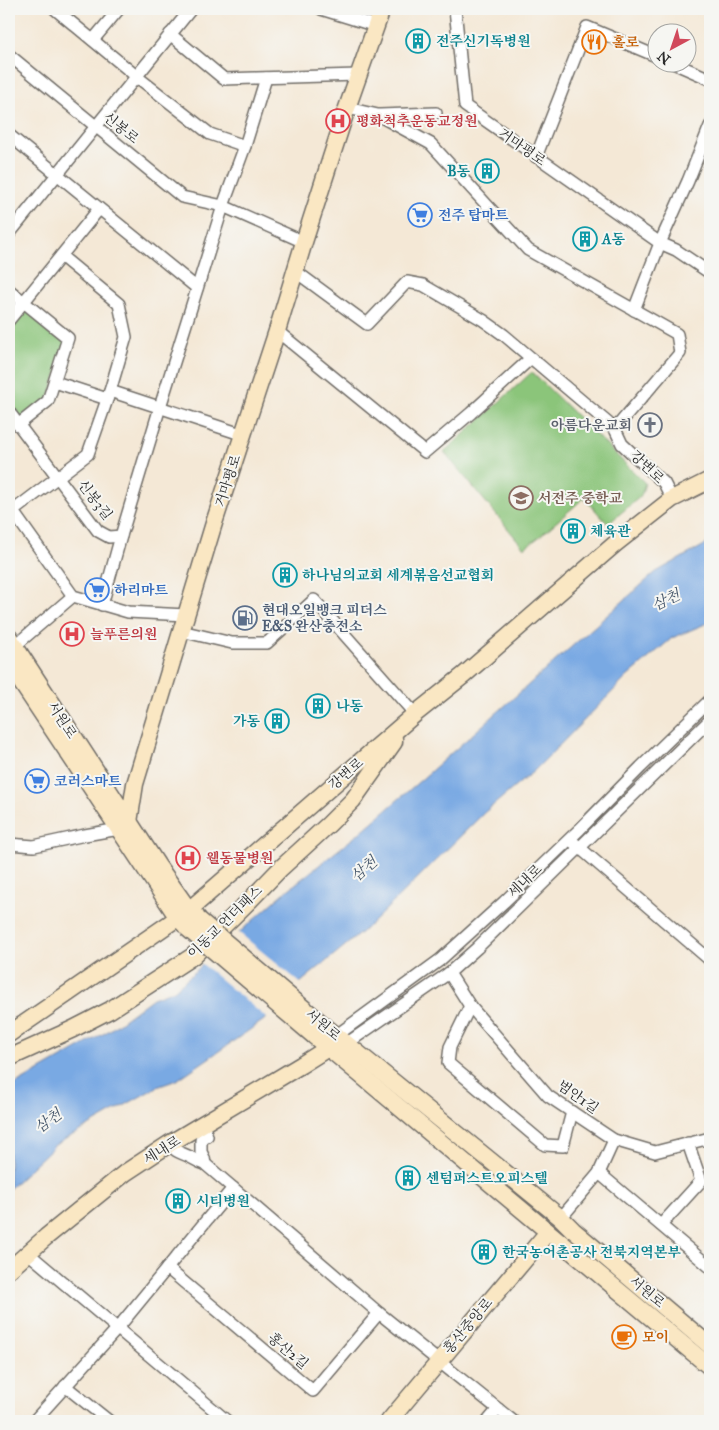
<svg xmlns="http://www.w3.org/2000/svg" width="719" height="1430" font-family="'IM FELL Great Primer','Noto Serif KR',serif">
  <rect width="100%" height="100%" fill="#f6f6f2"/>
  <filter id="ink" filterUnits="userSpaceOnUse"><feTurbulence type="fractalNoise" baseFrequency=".02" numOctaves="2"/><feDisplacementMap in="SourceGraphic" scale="10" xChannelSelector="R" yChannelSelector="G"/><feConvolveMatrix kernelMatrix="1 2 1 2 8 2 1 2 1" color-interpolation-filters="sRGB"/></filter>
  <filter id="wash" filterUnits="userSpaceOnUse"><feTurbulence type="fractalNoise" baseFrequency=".0096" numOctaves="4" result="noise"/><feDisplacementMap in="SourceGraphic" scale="20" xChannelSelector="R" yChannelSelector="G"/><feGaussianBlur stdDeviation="1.12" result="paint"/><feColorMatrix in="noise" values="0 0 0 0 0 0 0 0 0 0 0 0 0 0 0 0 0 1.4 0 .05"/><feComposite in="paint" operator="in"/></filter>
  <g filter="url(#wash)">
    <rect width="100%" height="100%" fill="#f4e8d6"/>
    <g fill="#8bc57a" stroke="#5b7852">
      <polygon points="23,302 68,338 48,401 18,425 9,412 9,320"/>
      <polygon points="532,372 645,483 641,496 608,524 584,498 538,538 524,548 444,452"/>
    </g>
    <polygon fill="#79a9e3" stroke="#526a87" points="710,542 710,622 672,638 627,677 535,770 485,812 369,926 300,983 267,1018 177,1080 157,1087 55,1145 9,1189 9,1088 110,1030 153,998 174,990 284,893 357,835 422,779 656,572"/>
    <polygon fill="#f4e8d6" points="237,931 303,985 269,1020 201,963"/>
  </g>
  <g filter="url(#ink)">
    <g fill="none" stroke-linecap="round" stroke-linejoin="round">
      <g stroke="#716d67" stroke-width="14">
        <g id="street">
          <polyline points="55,9 136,76 210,134 245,146"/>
          <polyline points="321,9 376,26"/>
          <polyline points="455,9 465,106 660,243 634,310"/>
          <polyline points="170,34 224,79 358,75"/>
          <polyline points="93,40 119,9"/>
          <polyline points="9,55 182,197 223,206 304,242"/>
          <polyline points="671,62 710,79"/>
          <polyline points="347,108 378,115 431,144 528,250 677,334 680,353 615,429"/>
          <polyline points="380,115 436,113"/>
          <polyline points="710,126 688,181 660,243 676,250 710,273"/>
          <polyline points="9,135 197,288"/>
          <polyline points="536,157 587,27 656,56"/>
          <polyline points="9,234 191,9"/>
          <polyline points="295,271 367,324 407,282 423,285 483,320 504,335 615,429 622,444 664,483 672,499"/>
          <polyline points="9,290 68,338 48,401 18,425"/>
          <polyline points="9,320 99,209"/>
          <polyline points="277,331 425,452 471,413 531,358"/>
          <polyline points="55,382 107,399"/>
          <polyline points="110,391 244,435"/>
          <polyline points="9,412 98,531 109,537 121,536"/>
          <polyline points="9,506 73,596 128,612 186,615"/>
          <polyline points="13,511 88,454 110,391 126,337 119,304 61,256"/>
          <polyline points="102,605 121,536 160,407 223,206 245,146 266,78"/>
          <polyline points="181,631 232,643 267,643 314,600 415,714"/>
          <polyline points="10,650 73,596"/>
          <polyline points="573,842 710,960"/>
          <polyline points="9,844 34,846 85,835 119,829"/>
          <polyline points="449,973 470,1006 548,1096 614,1140 655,1152 710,1138"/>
          <polyline points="470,1006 450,1047 448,1063 545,1145 563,1146 572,1112"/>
          <polyline points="337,1035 440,960 504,902 580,829 641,767 710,700"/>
          <polyline points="346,1044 449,973 477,948 710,720"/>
          <polyline points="203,1125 207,1136 201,1140 201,1152 204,1158 205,1164"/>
          <path d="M169 1144C177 1153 180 1152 190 1157 196 1160 197 1162 205 1164L379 1313 513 1421"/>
          <polyline points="599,1173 710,1267"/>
          <polyline points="561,1218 599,1173 614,1140"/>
          <polyline points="661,1225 701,1181 688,1143"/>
          <polyline points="28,1253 227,1421"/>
          <polyline points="167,1268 313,1391 379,1313"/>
          <polyline points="65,1386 109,1421"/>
          <polyline points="34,1421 117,1329 233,1188"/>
          <polyline points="488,1421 498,1409"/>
        </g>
      </g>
      <g stroke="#716d67" stroke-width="19">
        <g id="secondary">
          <polyline points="9,637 158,866 189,910 197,917"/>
          <polyline points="9,664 178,918 185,925"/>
          <polyline points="119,829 129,822 135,784 214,523 277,331 304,242 347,108 382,9"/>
          <polyline points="326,1027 561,1218 573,1230 710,1346"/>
          <polyline points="9,1034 189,910 415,714 464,675 615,544 672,499 710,480"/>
          <polyline points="314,1036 710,1367"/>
          <polyline points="9,1058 73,1029 110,1010 193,956 251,899 281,868 329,824 353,800 394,742 394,738"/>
          <polyline points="9,1270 46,1237 125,1173 169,1144 301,1065 328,1048 334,1039"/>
          <polyline points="389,1421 548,1232"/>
        </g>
      </g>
      <use href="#street" stroke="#fff" stroke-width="11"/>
      <use href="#secondary" stroke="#fae7c3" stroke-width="16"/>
      <g stroke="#716d67" stroke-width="19" stroke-linecap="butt">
        <g id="secondary-bridge">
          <polyline points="198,919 326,1027"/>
          <polyline points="187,928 314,1036"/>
        </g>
      </g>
      <use href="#secondary-bridge" stroke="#fae7c3" stroke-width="16"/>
    </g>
  </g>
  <defs>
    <g id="building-ring" transform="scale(1.25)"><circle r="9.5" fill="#f6f6f2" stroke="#0f9aa8" stroke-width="1.5"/><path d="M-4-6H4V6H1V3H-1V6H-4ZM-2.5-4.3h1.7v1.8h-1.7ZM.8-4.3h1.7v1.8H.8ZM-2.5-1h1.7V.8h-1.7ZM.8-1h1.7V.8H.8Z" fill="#0f9aa8"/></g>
    <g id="restaurant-ring" transform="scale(1.25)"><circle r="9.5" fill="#f6f6f2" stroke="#e8710a" stroke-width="1.5"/><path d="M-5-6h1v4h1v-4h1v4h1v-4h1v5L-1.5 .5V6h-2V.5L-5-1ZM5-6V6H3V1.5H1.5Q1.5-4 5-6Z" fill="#e8710a"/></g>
    <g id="hospital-ring" transform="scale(1.25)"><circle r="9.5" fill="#f6f6f2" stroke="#e0444e" stroke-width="1.5"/><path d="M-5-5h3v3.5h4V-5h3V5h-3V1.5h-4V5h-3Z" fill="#e0444e"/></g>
    <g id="supermarket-ring" transform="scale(1.25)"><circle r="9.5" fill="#f6f6f2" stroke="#3f7fe0" stroke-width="1.5"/><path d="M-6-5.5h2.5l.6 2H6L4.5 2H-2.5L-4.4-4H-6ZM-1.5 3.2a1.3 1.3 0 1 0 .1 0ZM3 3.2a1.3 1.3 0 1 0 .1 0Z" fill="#3f7fe0"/></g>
    <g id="church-ring" transform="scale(1.25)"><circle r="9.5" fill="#f6f6f2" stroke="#6b7280" stroke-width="1.5"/><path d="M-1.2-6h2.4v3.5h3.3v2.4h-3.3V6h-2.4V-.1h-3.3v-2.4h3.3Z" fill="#6b7280"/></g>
    <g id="school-ring" transform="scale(1.25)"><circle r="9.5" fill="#f6f6f2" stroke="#8d6e63" stroke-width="1.5"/><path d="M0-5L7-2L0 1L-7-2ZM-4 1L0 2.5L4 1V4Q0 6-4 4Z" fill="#8d6e63"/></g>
    <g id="fuel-ring" transform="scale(1.25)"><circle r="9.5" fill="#f6f6f2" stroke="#5c6f8a" stroke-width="1.5"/><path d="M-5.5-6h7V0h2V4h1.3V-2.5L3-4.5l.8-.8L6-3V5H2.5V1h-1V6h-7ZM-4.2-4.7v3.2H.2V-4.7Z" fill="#5c6f8a"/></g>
    <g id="cafe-ring" transform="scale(1.25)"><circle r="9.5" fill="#f6f6f2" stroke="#e8710a" stroke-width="1.5"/><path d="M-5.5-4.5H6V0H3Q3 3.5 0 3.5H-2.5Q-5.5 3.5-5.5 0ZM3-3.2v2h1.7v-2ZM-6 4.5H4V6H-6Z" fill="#e8710a"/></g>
  </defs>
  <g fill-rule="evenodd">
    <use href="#building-ring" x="418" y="41"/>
    <use href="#restaurant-ring" x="594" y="42"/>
    <use href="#hospital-ring" x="338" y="121"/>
    <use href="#building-ring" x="487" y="171"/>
    <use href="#supermarket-ring" x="420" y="215"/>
    <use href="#building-ring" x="585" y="239"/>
    <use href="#church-ring" x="650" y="425"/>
    <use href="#school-ring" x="521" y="498"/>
    <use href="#building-ring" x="573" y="531"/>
    <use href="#building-ring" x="285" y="575"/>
    <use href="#supermarket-ring" x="97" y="590"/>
    <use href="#fuel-ring" x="245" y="618"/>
    <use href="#hospital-ring" x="72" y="634"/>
    <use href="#building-ring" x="318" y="706"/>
    <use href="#building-ring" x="277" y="721"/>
    <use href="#supermarket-ring" x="37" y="781"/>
    <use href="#hospital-ring" x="188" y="858"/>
    <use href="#building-ring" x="408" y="1178"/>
    <use href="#building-ring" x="178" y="1201"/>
    <use href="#building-ring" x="484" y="1252"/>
    <use href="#cafe-ring" x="624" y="1337"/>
  </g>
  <g text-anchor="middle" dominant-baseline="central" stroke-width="4" stroke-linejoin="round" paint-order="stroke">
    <g font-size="14" font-weight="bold" fill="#0d838f" stroke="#f6f6f2" text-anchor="start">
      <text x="436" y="41">전주신기독병원</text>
      <text x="470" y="171" text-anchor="end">B동</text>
      <text x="602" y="239">A동</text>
      <text x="590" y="531">체육관</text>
      <text x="302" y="575">하나님의교회 세계볶음선교협회</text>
      <text x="336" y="706">나동</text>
      <text x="260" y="721" text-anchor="end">가동</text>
      <text x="426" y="1178">센텀퍼스트오피스텔</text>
      <text x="196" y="1201">시티병원</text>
      <text x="502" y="1252">한국농어촌공사 전북지역본부</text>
    </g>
    <g font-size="14" font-weight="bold" fill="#c56008" stroke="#f6f6f2" text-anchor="start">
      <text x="612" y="42">홀로</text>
      <text x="642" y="1337">모이</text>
    </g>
    <g font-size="14" font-weight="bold" fill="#be3a42" stroke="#f6f6f2" text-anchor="start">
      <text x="356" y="121">평화척추운동교정원</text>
      <text x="90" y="634">늘푸른의원</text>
      <text x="206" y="858">웰동물병원</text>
    </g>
    <g font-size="14" fill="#2b2b2b" stroke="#f6f6f2">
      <text transform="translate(121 128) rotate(39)">신봉로</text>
      <text transform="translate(522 147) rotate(35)">거마평로</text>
      <text transform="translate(647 467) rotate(44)">강변로</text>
      <text transform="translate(228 481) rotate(-72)">거마평로</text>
      <text transform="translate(95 500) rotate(52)">신봉3길</text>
      <text transform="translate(62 720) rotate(57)">서원로</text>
      <text transform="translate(346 774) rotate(-41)">강변로</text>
      <text transform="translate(525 881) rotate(-44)">세내로</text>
      <text transform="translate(225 922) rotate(-44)">이동교 언더패스</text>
      <text transform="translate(323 1025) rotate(40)">서원로</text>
      <text transform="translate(578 1097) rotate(35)">범안1길</text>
      <text transform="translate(162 1150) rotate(-32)">세내로</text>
      <text transform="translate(647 1292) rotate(40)">서원로</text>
      <text transform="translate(468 1326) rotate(-50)">홍산중앙로</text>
      <text transform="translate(288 1351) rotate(40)">홍산2길</text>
    </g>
    <g font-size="14" font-weight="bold" fill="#366cbe" stroke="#f6f6f2" text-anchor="start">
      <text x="438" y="215">전주 탑마트</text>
      <text x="114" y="590">하리마트</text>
      <text x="54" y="781">코러스마트</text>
    </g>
    <g font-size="14" font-weight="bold" fill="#5b616d" stroke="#f6f6f2" text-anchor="end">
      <text x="632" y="425">아름다운교회</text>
    </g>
    <g font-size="14" font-weight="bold" fill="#785e54" stroke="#f6f6f2" text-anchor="start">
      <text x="538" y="498">서전주 중학교</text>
    </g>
    <g font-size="14" font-weight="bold" fill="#4e5e75" stroke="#f6f6f2" text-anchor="start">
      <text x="262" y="610">현대오일뱅크 피더스<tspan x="262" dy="16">E&amp;S 완산충전소</tspan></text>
    </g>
    <g font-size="15" font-style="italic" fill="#46576b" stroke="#f6f6f2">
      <text transform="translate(666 600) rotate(-25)">삼천</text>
      <text transform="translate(364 869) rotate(-41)">삼천</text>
      <text transform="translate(48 1121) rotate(-36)">삼천</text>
    </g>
  </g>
  <rect width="719" height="1430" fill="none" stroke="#f6f6f2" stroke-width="30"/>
  <g transform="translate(672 48) rotate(220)"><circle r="24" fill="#f6f6f2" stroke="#a5a5a2"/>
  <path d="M0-4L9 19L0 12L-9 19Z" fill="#d1495b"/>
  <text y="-8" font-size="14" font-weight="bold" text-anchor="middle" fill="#2b2b2b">N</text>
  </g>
</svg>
